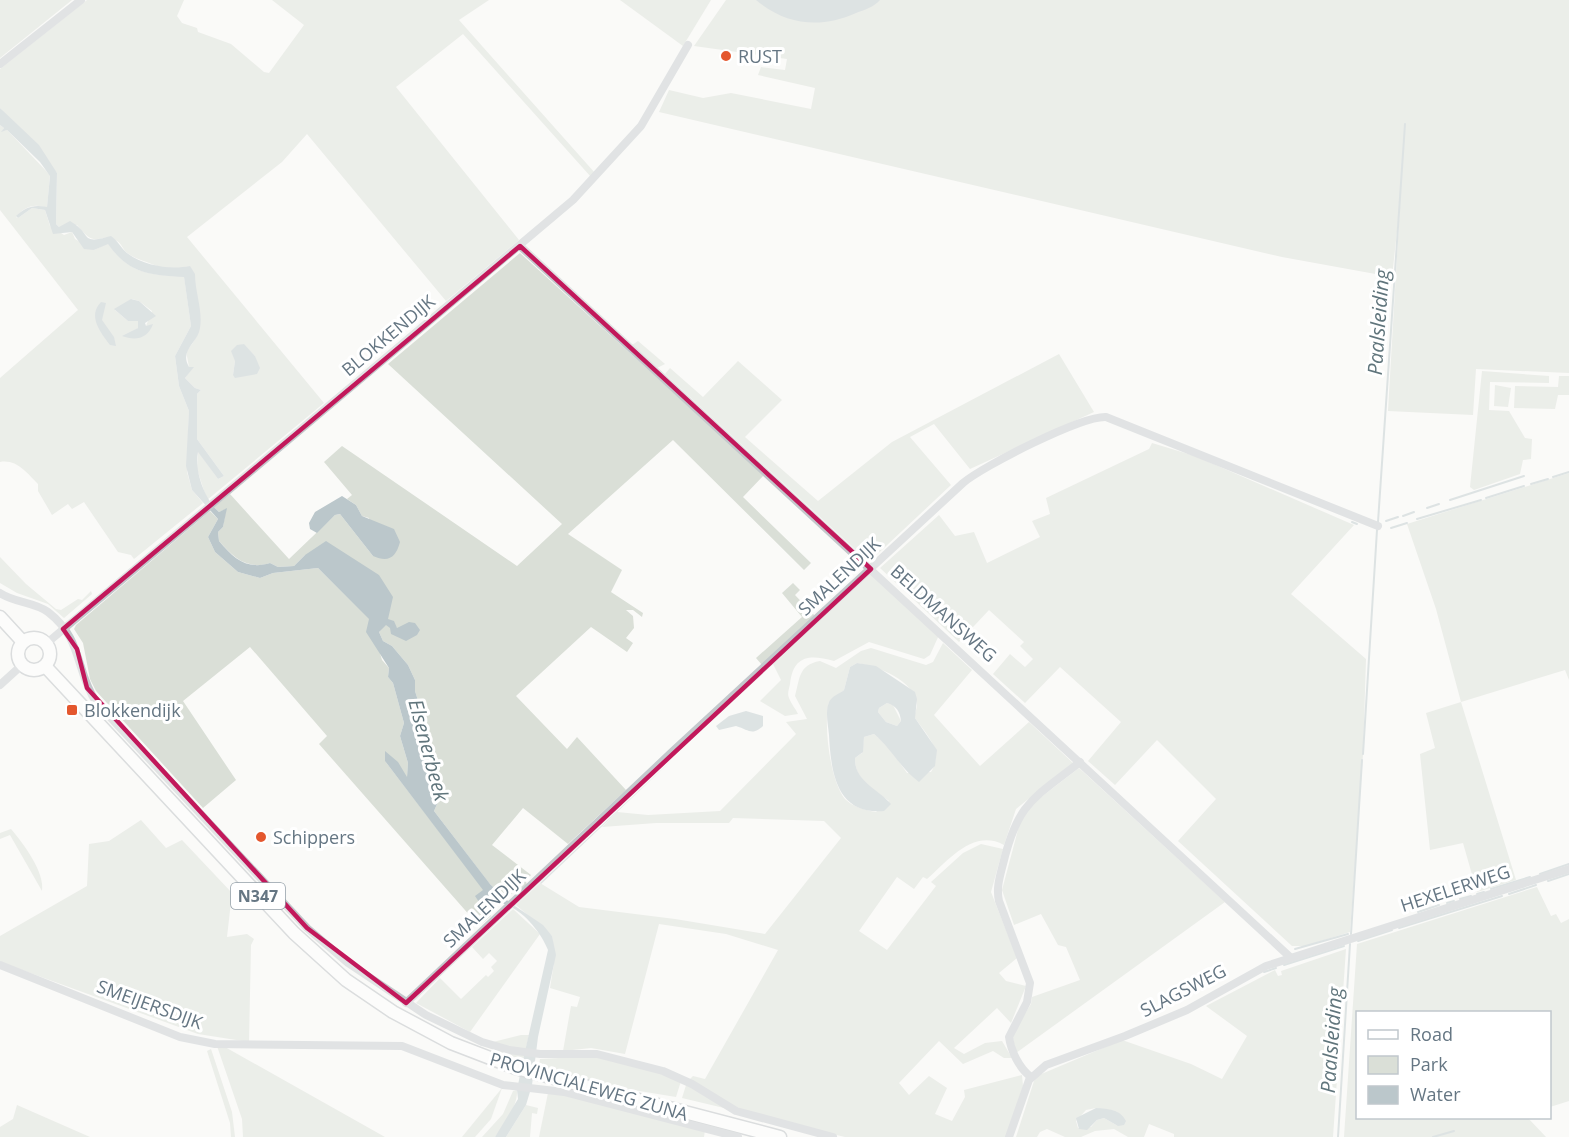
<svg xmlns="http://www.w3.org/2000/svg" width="1569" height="1137" font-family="'Open Sans',sans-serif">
  <rect width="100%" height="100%" fill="#fafaf8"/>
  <g fill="#dadfd7" fill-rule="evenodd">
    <polygon points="0,0 72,0 0,58"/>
    <path d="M87 0H184L177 16 182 23 197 28 198 32 231 44 264 72 269 73 304 25 272 0H489L459 20 595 173 591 177 463 34 396 87 519 240 446 301 307 134 282 162 187 237 324 403 207 500 197 469 198 451 218 479 224 476 197 439V394L201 390 195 388 185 378 193 367H189L186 351C204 334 199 315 196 294 194 283 196 276 190 267L178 269 152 266H157C148 262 134 259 126 252 123 249 121 243 117 241 97 230 98 252 77 225L59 227 56 224 57 173 0 108V69ZM243 344 255 356 256 364 233 375 235 361Z"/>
    <polygon points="620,0 711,0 683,46"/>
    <polygon points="726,0 1569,0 1569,373 1476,369 1473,415 1388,411 1400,204 1392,277 1282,257 659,112 669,90 703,98 731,93 811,109 815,88 758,75 761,67 785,70 787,59 694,46"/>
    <path d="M0 125 4 128 2 131 7 130 50 175 47 208C34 203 24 207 16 217L18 218 32 208 45 210 50 226 64 235 72 232 75 239 94 250 108 243C129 274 149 275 184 276L191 326 175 356 179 386 189 411 187 472 192 490 203 503 134 559 131 555 118 552 84 502 72 509 68 504 52 515 38 491V484C27 473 17 459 0 462V378L78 310 0 210ZM132 299 139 301 152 311 146 326 124 337 138 328V321H128L115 310Z"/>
    <path d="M520 253 764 475 743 497 811 563 804 570 673 440 568 534 622 570 611 592 643 613 642 617 633 610H626L633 616 634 628 626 638 633 643 627 652 591 627 516 696 567 749 577 737 626 790 568 844 523 808 492 845 531 875 526 881 527 886 516 893 509 894 507 900 489 883 434 811 438 802 430 775V747L423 743V716L415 691V680L408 665 392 646 383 641 379 632 385 624 397 628 305 555 294 566 278 567 270 563C247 570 234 558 219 541L218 532 223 527 226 509 219 512 214 507 230 494 289 559 335 515 340 514 373 556 369 518 362 516 356 505 347 499 352 495 324 462 342 446 517 566 562 524 388 364Z"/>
    <polygon points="638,341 665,364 657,368 632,345"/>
    <polygon points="1059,354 1094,412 970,469 934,424 910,437 951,485 869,562 665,374 670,368 703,397 738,361 782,400 745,437 818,501 892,442"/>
    <polygon points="1482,371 1549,376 1549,383 1490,382 1489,410 1509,411 1525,438 1532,439 1531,459 1523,460 1520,474 1474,490 1470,487"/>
    <polygon points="1559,376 1569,376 1569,395 1558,395 1555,409 1514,408 1515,386 1558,387"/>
    <polygon points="1495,385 1511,388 1508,407 1494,406"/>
    <polygon points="1152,443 1195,456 1354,525 1291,594 1366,659 1363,755 1350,932 1305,946 1292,946 1178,841 1216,799 1157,740 1115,785 1088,761 1121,722 1060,667 1025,703 993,674 1010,654 1025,667 1033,659 1020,646 1024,642 989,610 959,642 880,568 939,515 955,536 974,532 987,563 1040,537 1032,521 1050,514 1046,498 1149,449"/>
    <polygon points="1569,473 1569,680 1565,670 1461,702 1516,880 1477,892 1463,843 1430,850 1420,754 1435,748 1426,713 1461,702 1436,609 1407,524"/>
    <polygon points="210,511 218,519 208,537 215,552 238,572 260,578 273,573 318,568 370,619 382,660 389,668 388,677 393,683 404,723 400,736 408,763 407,779 385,761 484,890 481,905 492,905 491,916 479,926 319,744 327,736 250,647 183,701 236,780 203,808 96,691 90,679 83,643 74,629 76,625"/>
    <polygon points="0,557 26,584 56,609 61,610 78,599 82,600 91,591 92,594 64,618 48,604 17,593 0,583"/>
    <path d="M871 573 939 635 930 655 924 659 869 642 834 661C810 654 793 655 790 684 789 689 787 694 789 698 791 704 796 709 798 714L785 716 760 701 781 680 773 664Z"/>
    <polygon points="793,583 800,590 795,595 815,616 762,665 756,658 802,617 782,593"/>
    <path d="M943 643 972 670 934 715 980 766 1029 722 1073 763 1016 809 1004 845C973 828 948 861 927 879L923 877 914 889 897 877 859 931 887 950 936 886 931 882 963 853 981 844 1003 849 991 892 1017 958 999 973 1006 981 1026 986 1011 1023 997 1008 954 1048 964 1054 985 1043 1002 1041 1012 1058H1004L993 1051 963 1064 939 1041 899 1083 909 1095 929 1076 947 1088 935 1114 952 1121 965 1097 964 1090 1022 1075 1023 1086 1006 1137H845L682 1098 687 1082 693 1076 705 1079 778 950 726 934 659 924 625 1054 591 1048 563 1051 571 1006 577 1007 580 997 550 988 554 963 552 936 516 905 540 883 579 907 675 919 765 934 841 838 824 821 733 818 729 823H656L602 827 617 812 648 815 720 811 796 734 786 722 807 719 795 696C800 679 798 665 820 661L836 668 861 651 871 648 926 665 933 662ZM857 663C877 666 915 680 917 705 917 710 914 712 915 718 927 735 944 751 931 772L907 773 888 746 874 734 864 737 862 753 855 758C854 779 874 790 889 801L876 812C865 810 853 807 845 799 830 781 823 724 829 702L844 690 850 667Z"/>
    <polygon points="887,703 893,705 901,721 897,726 886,722 878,712 879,708"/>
    <polygon points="1079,768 1225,902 1016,1053 1012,1034 1031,1004 1032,997 1080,980 1066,947 1058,945 1041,914 1014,925 1002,890 1023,811"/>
    <polygon points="141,820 166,848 182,840 232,893 227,937 247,934 254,939 251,945 249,1042 198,1034 0,962 0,936 87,886 89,844 109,841"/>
    <path d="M11 829C23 843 45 872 42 891L10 835 0 839V833Z"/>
    <polygon points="1537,887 1551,916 1556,914 1561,923 1569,919 1569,1101 1550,1107 1550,1012 1358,1012 1358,1118 1528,1118 1546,1137 1344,1137 1357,944"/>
    <polygon points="513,909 540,934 470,1032 416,1003 440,978 461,999 486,975 488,977 494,971 491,967 497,961 489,953 483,959 472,947"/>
    <path d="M1346 949 1333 1137H1174V1134L1149 1124 1144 1137H1128L1114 1129 1095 1131 1081 1137H1065L1047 1129 1040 1132 1037 1137H1016L1034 1081 1039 1075 1122 1040 1191 1064 1222 1079 1247 1036 1206 1006 1275 970 1278 976 1282 975 1281 971ZM1096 1108 1118 1126 1104 1118 1097 1120 1091 1127 1078 1128 1076 1121 1086 1110Z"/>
    <polygon points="521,1035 529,1035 523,1060 489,1048 489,1043"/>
    <polygon points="217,1046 225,1047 385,1137 243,1137 242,1119"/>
    <polygon points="211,1049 232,1112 235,1137 231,1137 230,1123 207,1051"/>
    <polygon points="597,1056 646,1068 681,1081 676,1097 585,1082 538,1070 540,1059"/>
    <polygon points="502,1088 491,1119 475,1137 462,1137"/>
    <path d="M517 1090C518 1105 505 1125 495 1137H482L503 1114 513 1091Z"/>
    <polygon points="548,1093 569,1096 705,1130 704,1137 539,1137"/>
    <polygon points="17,1105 90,1137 0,1137 0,1127 13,1119"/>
    <polygon points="526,1105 538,1108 537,1114 532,1113 530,1137 506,1137"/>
  </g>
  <g fill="#bbc7cb" fill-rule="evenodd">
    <path d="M756 0H880C874 7 864 10 856 13 820 29 786 25 756 0Z"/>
    <path d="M0 108 39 145 57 173 56 224 59 227 70 221C94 235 78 245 111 236 118 241 121 248 127 253 144 266 171 270 190 266L195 274C195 292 203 311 200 328 198 343 179 350 189 367H194L185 378 195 388 201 390 197 394V439L224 476 218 479 198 452C194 471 205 500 219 512L227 508 223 527 218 532 219 541C234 559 247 570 270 563L278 567 294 566 305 555 326 541 379 575 393 597 388 619 394 621 397 628 409 622 415 623 420 630 417 635 406 641 391 634 390 628 386 625 379 632 383 641 392 646 408 665 415 680V691L423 716V743L430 747V775L438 802 434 811 490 884 509 902 543 925 552 936 556 955 538 1037 532 1085 526 1105 506 1137H495L518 1099 517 1090 523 1060 548 950C541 932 521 907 500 903 496 902 487 905 481 905L475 896 483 890 385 761V751L398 762 407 777 408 763 400 736 404 723 393 683 388 677 389 668 366 632 369 619 318 568 273 573 260 578 238 572 215 552 208 537 218 519 192 490 186 466 189 411 179 386 175 356 191 326 184 277C150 275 129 274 108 244L94 250 84 249 72 232 53 234 45 210 32 208 18 218 16 216C25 207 34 204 47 207L50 176 40 162 7 130 1 132 4 128 0 125Z"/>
    <path d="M131 299 139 301 156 316 145 323 146 326 153 324C148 339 135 341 122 336L138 328V321H128L114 309Z"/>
    <path d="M101 302 106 303 102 320 114 337 116 346 110 345C101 333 87 316 101 302Z"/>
    <polygon points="244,344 255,356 260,368 257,374 235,378 233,375 235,361 231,351 237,345"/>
    <path d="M342 496 356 505 362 516 394 529 400 542C396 557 389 563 373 556L340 514 335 515 317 533 310 529 309 523 315 512Z"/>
    <path d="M857 663 876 666 915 692 917 699 915 718 937 750 935 766 919 782C900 768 892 749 874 734L864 737 863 752 855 758C854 781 878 789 891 804L884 811C836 815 831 772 829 735 828 724 825 712 829 702 832 696 839 694 844 690L850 667ZM887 703C897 706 900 712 901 721L897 726 886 722 878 712 879 708Z"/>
    <path d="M746 711 763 716V726C752 736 749 730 736 726L719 730 716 726 729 716Z"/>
    <polygon points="674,758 541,884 540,883"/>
    <path d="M1096 1108C1108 1109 1120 1109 1126 1121L1124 1125 1118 1126 1104 1118 1097 1120 1087 1130 1079 1129 1076 1118Z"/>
  </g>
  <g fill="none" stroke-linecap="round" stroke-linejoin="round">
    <g stroke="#bbc7cb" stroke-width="2">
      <polyline points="1553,477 1569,472"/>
      <polyline points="1531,484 1548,479"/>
      <polyline points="1486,498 1524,486"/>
      <polyline points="1450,500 1524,476"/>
      <polyline points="1427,508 1439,504"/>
      <polyline points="1403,516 1414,512"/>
      <polyline points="1417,519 1481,500"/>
      <polyline points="1386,521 1398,517"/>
      <polyline points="1352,522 1357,524"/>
      <polyline points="1378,522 1405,124"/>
      <polyline points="1391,528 1407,523"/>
      <polyline points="1363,754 1377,530"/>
      <polyline points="1540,874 1569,864"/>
      <polyline points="1548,881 1569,874"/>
      <polyline points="1491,889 1530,877"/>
      <polyline points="1477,894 1484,892"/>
      <polyline points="1509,894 1536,885"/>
      <polyline points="1460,899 1471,896"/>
      <polyline points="1447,903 1454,901"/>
      <polyline points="1418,912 1439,905"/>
      <polyline points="1399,928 1502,896"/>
      <polyline points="1351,934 1362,760"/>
      <polyline points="1358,941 1392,930"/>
      <polyline points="1295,949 1348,934"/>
      <polyline points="1284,965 1344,946"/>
      <polyline points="1264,972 1276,968"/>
      <polyline points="1338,1137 1350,944"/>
      <polyline points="1433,1137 1454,1131"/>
    </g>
    <g stroke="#b5babe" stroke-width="15">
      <g id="primary">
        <polyline points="0,617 23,642"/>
        <circle cx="34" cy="654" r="16"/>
        <polyline points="45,666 294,933 346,980 393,1012 451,1043 516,1068 780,1137"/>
      </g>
    </g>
    <g stroke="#c3c8cc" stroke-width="8">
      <polyline points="0,64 81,0"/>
      <polyline points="520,246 1290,957"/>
      <path d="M0 593C15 603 35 602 48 612 83 639 75 670 96 702L307 928 348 963 426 1015 482 1042 509 1050 540 1054H597L663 1071 692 1084 736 1111 833 1137"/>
      <polyline points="47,643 573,200 641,126 688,45"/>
      <polyline points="0,685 22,665"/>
      <polyline points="0,965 180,1037 215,1044 402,1046 503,1085 564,1092 738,1137"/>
      <path d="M406 1003 672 752 963 483C983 466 1081 416 1106 417L1378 526"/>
      <path d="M1031 1077C1019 1068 1011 1051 1009 1037L1027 1002 1030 983 999 901C996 888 1000 876 1003 864 1018 802 1033 799 1080 762"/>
      <polyline points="1009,1137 1029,1080 1046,1065 1125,1036 1187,1010 1266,966 1569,869"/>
    </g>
    <use href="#primary" stroke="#fff" stroke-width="12"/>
  </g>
  <path d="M0 0H1569V1137H0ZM520 246 871 569 406 1003 307 928 87 688 77 649 63 629Z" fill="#fafaf8" fill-opacity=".55" fill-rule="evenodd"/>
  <path fill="none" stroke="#c2185b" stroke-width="4.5" stroke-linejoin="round" d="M520 246 871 569 406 1003 307 928 87 688 77 649 63 629Z"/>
  <g fill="#e4572e" stroke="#fff" stroke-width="2">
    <circle cx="726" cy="56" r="6"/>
    <rect x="66" y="704" width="12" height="12" rx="3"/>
    <circle cx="261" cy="837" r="6"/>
  </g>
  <g text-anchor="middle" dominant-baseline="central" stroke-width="6" stroke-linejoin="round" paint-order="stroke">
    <rect fill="#fff" stroke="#939fa8" stroke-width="1.5" x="231" y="883" width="54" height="26" rx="4.5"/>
    <g font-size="16" font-weight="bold" fill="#657683">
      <text x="258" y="896">N347</text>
    </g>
    <g font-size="18" fill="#657683" stroke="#fff" text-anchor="start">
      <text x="738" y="56">RUST</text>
      <text x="84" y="710">Blokkendijk</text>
      <text x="273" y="837">Schippers</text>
    </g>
    <g font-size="18" fill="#657683" stroke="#fff">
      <text transform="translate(388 335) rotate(-40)">BLOKKENDIJK</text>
      <text transform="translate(839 576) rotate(-43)">SMALENDIJK</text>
      <text transform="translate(944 613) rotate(42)">BELDMANSWEG</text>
      <text transform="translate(1455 888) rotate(-18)">HEXELERWEG</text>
      <text transform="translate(484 908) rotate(-43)">SMALENDIJK</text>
      <text transform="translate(1183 990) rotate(-27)">SLAGSWEG</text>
      <text transform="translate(150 1004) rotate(20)">SMEIJERSDIJK</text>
      <text transform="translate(589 1086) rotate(16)">PROVINCIALEWEG ZUNA</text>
    </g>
    <g font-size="20" font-style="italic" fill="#60757c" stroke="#fff">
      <text transform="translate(1378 322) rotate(-86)">Paalsleiding</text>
      <text transform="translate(429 750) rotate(75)">Elsenerbeek</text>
      <text transform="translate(1331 1040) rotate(-86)">Paalsleiding</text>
    </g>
  </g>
  <rect x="1356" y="1011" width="195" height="108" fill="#ffffff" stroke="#c1c8cd" stroke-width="1.5"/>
  <rect x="1368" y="1030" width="30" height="9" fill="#ffffff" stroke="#c1c8cd" stroke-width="1.5"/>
  <text x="1410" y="1041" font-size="18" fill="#657683">Road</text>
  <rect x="1368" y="1056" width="30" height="18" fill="#dadfd7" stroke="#c1c8cd" stroke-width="1.5"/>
  <text x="1410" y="1071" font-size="18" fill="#657683">Park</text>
  <rect x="1368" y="1086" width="30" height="18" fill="#bbc7cb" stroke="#c1c8cd" stroke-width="1.5"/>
  <text x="1410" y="1101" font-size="18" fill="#657683">Water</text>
</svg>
